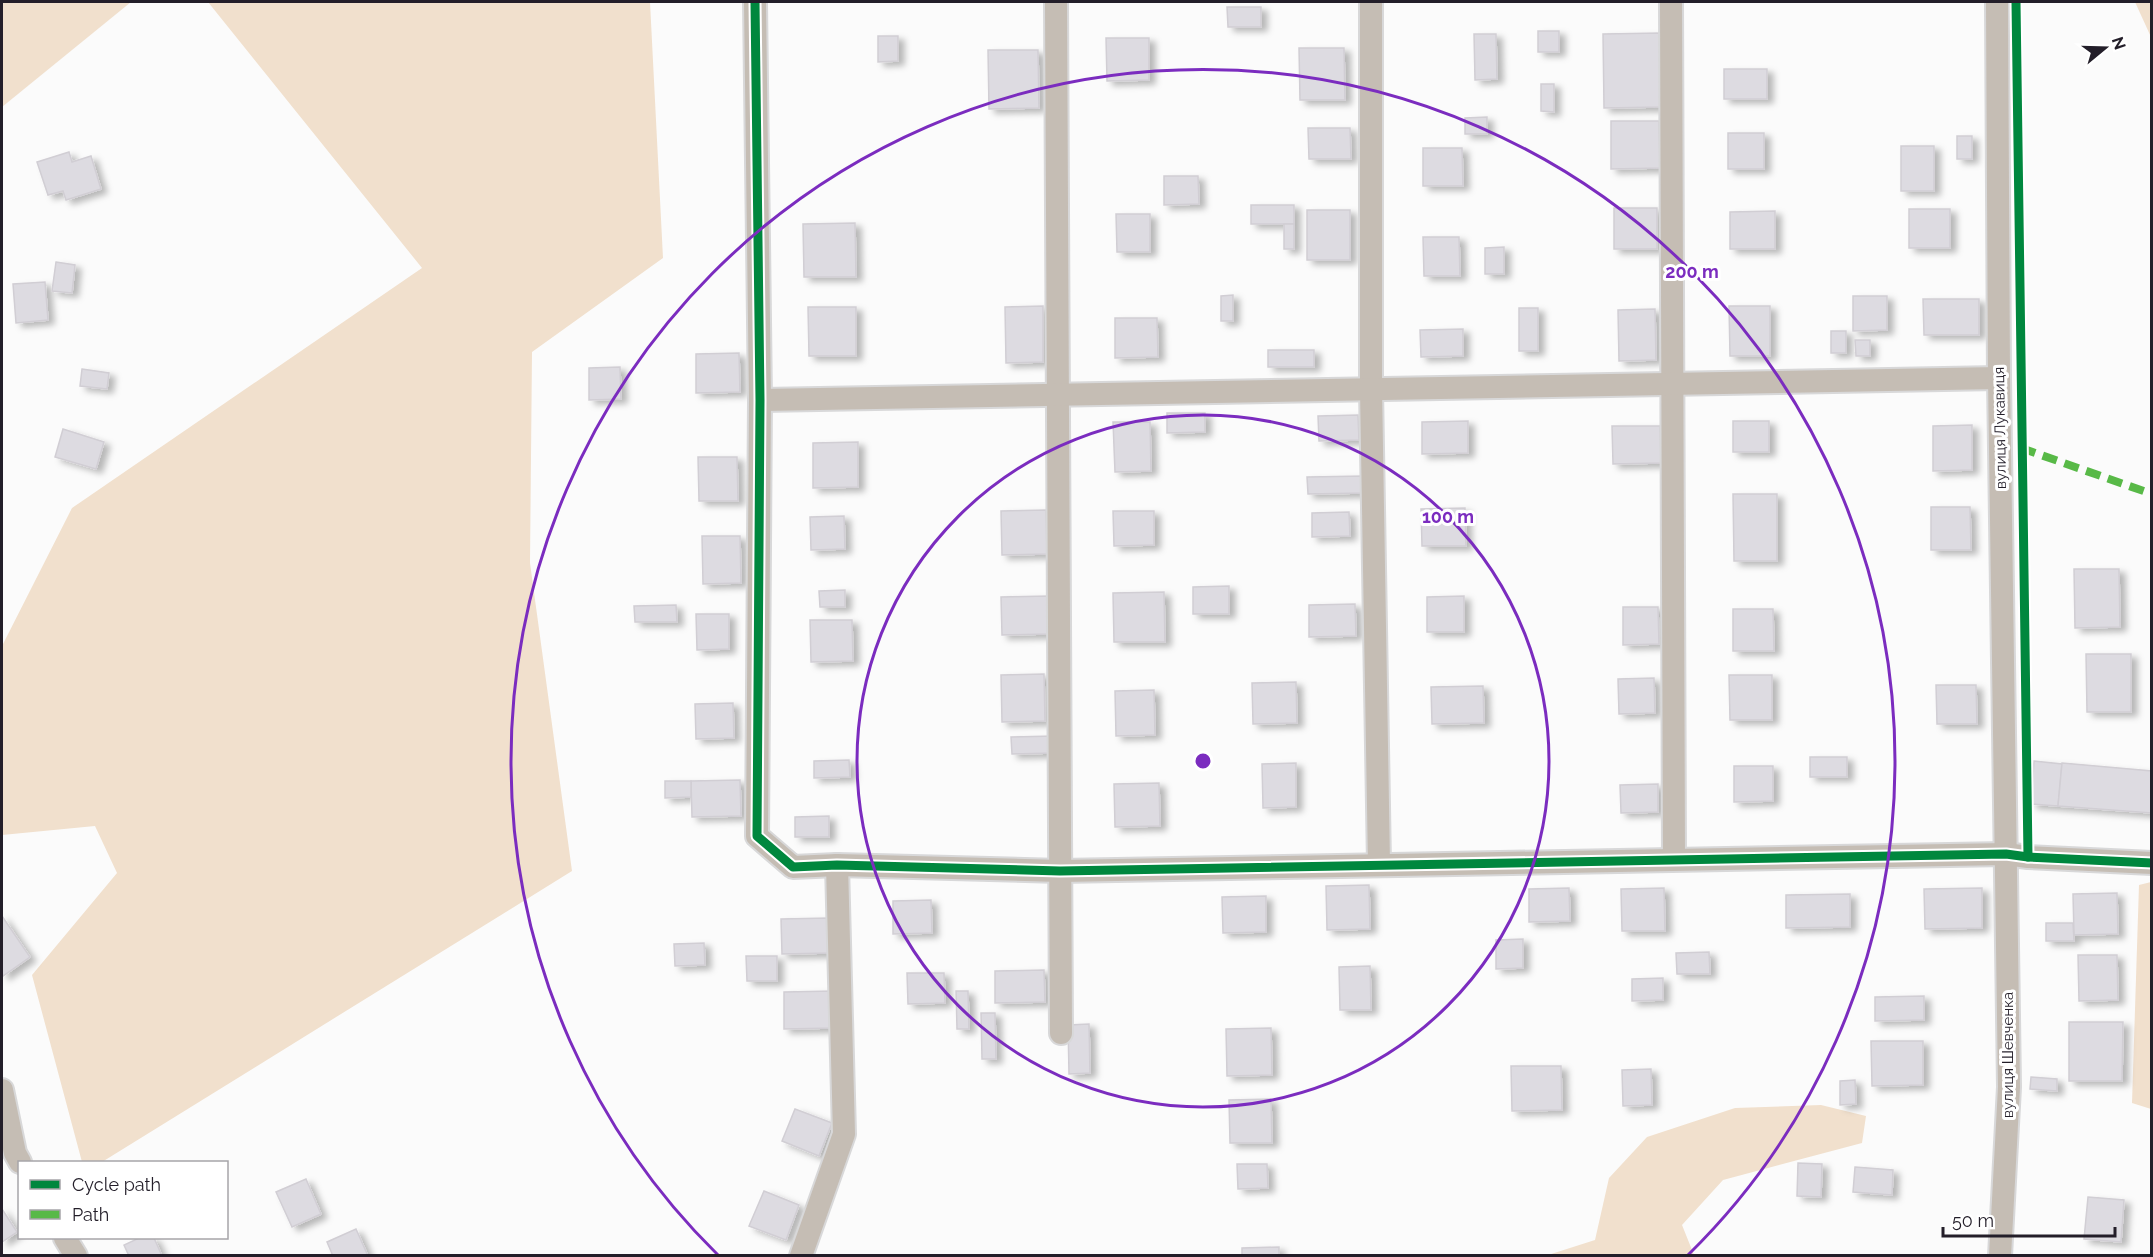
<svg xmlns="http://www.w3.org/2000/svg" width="2153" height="1257" font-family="Raleway,sans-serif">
  <defs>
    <filter id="shadow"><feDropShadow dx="6" dy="4" stdDeviation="3" flood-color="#0004"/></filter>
  </defs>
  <rect width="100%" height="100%" fill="#fbfbfb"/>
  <g fill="#f1e0cd">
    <polygon points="2,2 131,2 2,107"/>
    <polygon points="208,2 650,2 663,258 532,352 530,563 572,871 102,1162 82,1162 32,975 117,873 95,826 2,835 2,646 72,508 422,268"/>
    <polygon points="2135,2 2151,2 2151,37"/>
    <polygon points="2151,882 2152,882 2151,1109 2132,1103 2139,885"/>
    <polygon points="1821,1105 1866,1116 1862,1143 1723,1180 1682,1225 1694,1255 1548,1255 1595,1240 1609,1178 1647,1137 1735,1108"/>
  </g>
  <g fill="#dddbe1" stroke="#d1ced4" stroke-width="1.5" filter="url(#shadow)">
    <polygon points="1227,7 1261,7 1261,27 1228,27"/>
    <rect x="1538" y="31" width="21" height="21"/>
    <polygon points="1660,33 1661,107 1604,108 1603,34"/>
    <polygon points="1474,34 1496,34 1497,79 1475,80"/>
    <polygon points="878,36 898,36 898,61 878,62"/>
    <polygon points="1106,38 1149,38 1149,80 1107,81"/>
    <polygon points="1299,48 1344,48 1345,100 1300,100"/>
    <polygon points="988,50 1038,50 1039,108 989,109"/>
    <rect x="1724" y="69" width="43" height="30"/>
    <polygon points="1541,84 1554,84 1554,112 1541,111"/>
    <polygon points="1487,117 1487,134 1465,134 1465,118"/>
    <polygon points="1611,121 1659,121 1660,168 1611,169"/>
    <polygon points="1308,128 1350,128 1351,159 1309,159"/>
    <rect x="1728" y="133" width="36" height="36"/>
    <rect x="1957" y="136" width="15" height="23"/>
    <rect x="1901" y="146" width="33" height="45"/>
    <polygon points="1423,148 1462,148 1463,186 1423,186"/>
    <polygon points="69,152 72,162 91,156 101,189 66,200 63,191 48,195 37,162"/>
    <polygon points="1164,176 1198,176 1199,204 1164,205"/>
    <rect x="1251" y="205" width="43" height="19"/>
    <rect x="1614" y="208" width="43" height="41"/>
    <rect x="1909" y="209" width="41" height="39"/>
    <rect x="1307" y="210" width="43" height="50"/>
    <polygon points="1775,211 1775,249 1730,249 1730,212"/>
    <polygon points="1116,214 1150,214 1150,252 1117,252"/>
    <polygon points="855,223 856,277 804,277 803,224"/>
    <rect x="1284" y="224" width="10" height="25"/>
    <polygon points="1423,237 1459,237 1460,276 1424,276"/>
    <polygon points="1504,247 1504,274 1485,274 1485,248"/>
    <polygon points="56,262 75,265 72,293 52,291"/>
    <polygon points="45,282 48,320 16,323 13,284"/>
    <polygon points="1233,295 1233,321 1221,321 1221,296"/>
    <polygon points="1853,296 1887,296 1887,330 1853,331"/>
    <polygon points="1923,299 1979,299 1979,335 1924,335"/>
    <polygon points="1043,306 1043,362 1006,363 1005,307"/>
    <polygon points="1729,306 1770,306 1770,356 1730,356"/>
    <polygon points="808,307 856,307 856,356 809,356"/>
    <rect x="1519" y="308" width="19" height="43"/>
    <polygon points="1655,309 1656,360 1619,361 1618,310"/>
    <polygon points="1115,318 1157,318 1158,357 1115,358"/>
    <polygon points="1463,329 1463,356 1421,357 1420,330"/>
    <rect x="1831" y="331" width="15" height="22"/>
    <polygon points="1855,340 1870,340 1870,356 1856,356"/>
    <rect x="1268" y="350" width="46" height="17"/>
    <polygon points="739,353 740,392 696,393 696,354"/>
    <polygon points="620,367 621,399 589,400 589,368"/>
    <polygon points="82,369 109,373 107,389 80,386"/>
    <polygon points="1167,413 1205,413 1205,432 1167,433"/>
    <polygon points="1358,415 1359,440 1319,441 1318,416"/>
    <polygon points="1468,421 1468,453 1422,454 1422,422"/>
    <rect x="1733" y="421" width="36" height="31"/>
    <polygon points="1113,422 1150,422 1151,471 1115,472"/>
    <polygon points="1972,425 1972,470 1933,471 1933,426"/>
    <polygon points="1612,426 1660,426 1661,463 1613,464"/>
    <polygon points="63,429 104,442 96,469 55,457"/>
    <polygon points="858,442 858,487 813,488 813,443"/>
    <polygon points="698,457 737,457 738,501 699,501"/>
    <polygon points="1364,476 1365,493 1308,494 1307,477"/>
    <polygon points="1733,494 1777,494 1777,561 1734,561"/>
    <polygon points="1931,507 1970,507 1971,550 1931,550"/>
    <polygon points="1465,508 1466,546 1422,546 1421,509"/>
    <polygon points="1046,510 1047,554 1002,555 1001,511"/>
    <polygon points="1113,511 1154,511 1154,545 1114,546"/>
    <polygon points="1349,512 1350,536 1312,537 1312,513"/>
    <polygon points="844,516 845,549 811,550 810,517"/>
    <polygon points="702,536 740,536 741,583 703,584"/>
    <polygon points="2074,569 2119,569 2120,627 2075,628"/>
    <polygon points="1229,586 1229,614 1193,614 1193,587"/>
    <polygon points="845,590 845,607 820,607 819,591"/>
    <polygon points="1164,592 1165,642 1114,642 1113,593"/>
    <polygon points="1049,596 1049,634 1002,635 1001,597"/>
    <polygon points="1464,596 1464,632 1427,632 1427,597"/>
    <polygon points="1355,604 1356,636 1309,637 1309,605"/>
    <polygon points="676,605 677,622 635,622 634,606"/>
    <polygon points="1623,607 1658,607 1659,644 1623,645"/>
    <polygon points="1733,609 1773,609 1774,651 1733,651"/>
    <polygon points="696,614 729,614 729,649 697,650"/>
    <polygon points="810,620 852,620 853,661 811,662"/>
    <polygon points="2086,654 2131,654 2131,712 2087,712"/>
    <polygon points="1044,674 1045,721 1002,722 1001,675"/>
    <polygon points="1729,675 1772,675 1772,720 1730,720"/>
    <polygon points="1654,678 1655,713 1619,714 1618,679"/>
    <polygon points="1296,682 1297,723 1253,724 1252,683"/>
    <polygon points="1936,685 1976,685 1977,724 1937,724"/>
    <polygon points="1483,686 1484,723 1432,724 1431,687"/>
    <polygon points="1154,690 1155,735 1116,736 1115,691"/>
    <polygon points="733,703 734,738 696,739 695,704"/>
    <polygon points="1054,736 1055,753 1012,754 1011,737"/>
    <rect x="1810" y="757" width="37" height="20"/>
    <polygon points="849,760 850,777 814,778 814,761"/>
    <polygon points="2034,761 2062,764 2058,806 2031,804"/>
    <polygon points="1296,763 1296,807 1263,808 1262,764"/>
    <polygon points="2062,763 2152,771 2152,813 2058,806"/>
    <polygon points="1734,766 1773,766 1773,801 1734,802"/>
    <polygon points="740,780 741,816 692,817 691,781"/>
    <polygon points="665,781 691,781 691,797 665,798"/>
    <polygon points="1159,783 1160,826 1115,827 1114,784"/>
    <polygon points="1658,784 1658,812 1621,813 1620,785"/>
    <polygon points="829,816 829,837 795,837 795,817"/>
    <polygon points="1369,885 1370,929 1327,930 1326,886"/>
    <polygon points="1569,888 1570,921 1529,922 1529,889"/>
    <polygon points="1664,888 1665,931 1622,931 1621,889"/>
    <polygon points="1982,888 1982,928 1925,929 1924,889"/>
    <polygon points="2117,893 2118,934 2074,935 2073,894"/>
    <polygon points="1850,894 1850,927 1786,928 1786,895"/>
    <polygon points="1266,896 1266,932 1223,933 1222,897"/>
    <polygon points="931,900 932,933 893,934 893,901"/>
    <polygon points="2,916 30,957 3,976 2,973"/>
    <polygon points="829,918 830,953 782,954 781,919"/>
    <polygon points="2046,923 2073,923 2074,941 2046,941"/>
    <polygon points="1523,939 1523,968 1496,969 1496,940"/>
    <polygon points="704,943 705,965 675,966 674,944"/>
    <polygon points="1709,952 1710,974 1677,974 1676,953"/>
    <polygon points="2078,955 2117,955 2118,1000 2079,1001"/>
    <polygon points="746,956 777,956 777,981 747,981"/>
    <polygon points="1370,966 1371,1010 1340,1010 1339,967"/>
    <polygon points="1044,970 1045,1002 995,1003 995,971"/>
    <polygon points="907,973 944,973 945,1003 908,1004"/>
    <polygon points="1663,978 1663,1000 1632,1001 1632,979"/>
    <polygon points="833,991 834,1028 784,1029 784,992"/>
    <polygon points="956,991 968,991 969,1029 957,1029"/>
    <polygon points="1924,996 1924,1020 1875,1021 1875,997"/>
    <polygon points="981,1013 995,1013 996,1059 982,1059"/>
    <polygon points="2069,1022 2123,1022 2122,1081 2069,1081"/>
    <polygon points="1089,1024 1090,1073 1069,1074 1068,1025"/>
    <polygon points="1271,1028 1272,1075 1227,1076 1226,1029"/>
    <polygon points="1871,1041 1923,1041 1923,1085 1872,1086"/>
    <polygon points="1511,1066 1561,1066 1562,1110 1512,1111"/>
    <polygon points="1651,1069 1652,1105 1623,1106 1622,1070"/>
    <polygon points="2031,1077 2057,1079 2057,1091 2030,1089"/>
    <polygon points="1855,1080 1856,1104 1840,1105 1840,1081"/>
    <polygon points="1271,1099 1272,1143 1230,1143 1229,1100"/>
    <polygon points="795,1109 832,1123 819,1156 782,1141"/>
    <polygon points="1798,1163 1822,1164 1821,1197 1797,1196"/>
    <polygon points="1237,1164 1267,1164 1268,1188 1238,1189"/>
    <polygon points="1855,1167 1893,1170 1892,1195 1853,1192"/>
    <polygon points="306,1179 321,1214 292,1227 276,1192"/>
    <polygon points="764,1191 799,1205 786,1240 749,1226"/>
    <polygon points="2088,1197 2124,1200 2121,1242 2084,1239"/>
    <polygon points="2,1209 17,1232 2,1242"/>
    <polygon points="356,1229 368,1256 333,1256 327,1242"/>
    <polygon points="139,1238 154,1238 162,1256 129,1256 124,1245"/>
    <polygon points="1279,1247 1279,1256 1242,1256 1242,1248"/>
  </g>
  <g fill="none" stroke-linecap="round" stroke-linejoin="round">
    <g stroke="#d8d8d9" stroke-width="26">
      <g id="minor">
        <polyline points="755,2 760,400 757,836 793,867 837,865 1060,871 2006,854 2028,857 2152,863"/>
        <polyline points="1056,2 1061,1033"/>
        <polyline points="1371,2 1371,389 1379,865"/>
        <polyline points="1671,2 1674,859"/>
        <polyline points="1997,2 1999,378 2009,1087 2000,1256"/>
        <polyline points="760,400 1999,378"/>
        <polyline points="2,1090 15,1153 20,1162"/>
        <polyline points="65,1238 76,1256"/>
        <polyline points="801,1256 844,1134 837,865"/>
      </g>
    </g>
    <use href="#minor" stroke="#c5bdb4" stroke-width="22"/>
    <polyline stroke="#58b947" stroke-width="8" stroke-dasharray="15 8" stroke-linecap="butt" points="2021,448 2152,494"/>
    <g stroke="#fff" stroke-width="13">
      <g id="cycleway">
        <polyline points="755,2 760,400 757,836 793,867 837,865 1060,871 2006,854 2028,857 2152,863"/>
        <polyline points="2016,2 2028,857"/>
      </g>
    </g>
    <use href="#cycleway" stroke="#00873e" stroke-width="9"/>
  </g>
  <g fill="none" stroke="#7b2cbf" stroke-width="3">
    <circle cx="1203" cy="761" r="346"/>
    <path d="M718 1255A692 692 0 1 1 1688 1255"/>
  </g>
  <g text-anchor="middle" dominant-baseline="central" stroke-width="6" stroke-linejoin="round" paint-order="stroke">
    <g font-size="15" fill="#231e29" stroke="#fff">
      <text transform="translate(2000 428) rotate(-91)">вулиця Лукавиця</text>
      <text transform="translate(2008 1055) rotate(-90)">вулиця Шевченка</text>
    </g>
  </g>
  <circle cx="1203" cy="761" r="9" fill="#7b2cbf" stroke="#fff" stroke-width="3"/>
  <g font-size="18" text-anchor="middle" font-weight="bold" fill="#7b2cbf" stroke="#fff" stroke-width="6" stroke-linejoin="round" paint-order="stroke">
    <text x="1692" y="278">200 m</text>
    <text x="1448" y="523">100 m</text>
  </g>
  <rect width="2153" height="1257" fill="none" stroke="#231e29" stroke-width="6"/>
  <rect x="18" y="1161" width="210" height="78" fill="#ffffff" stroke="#a7a5a9" stroke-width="1.5"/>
  <rect x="30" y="1180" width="30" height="9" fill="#00873e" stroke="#a7a5a9" stroke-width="1.5"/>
  <text x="72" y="1191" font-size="18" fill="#231e29">Cycle path</text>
  <rect x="30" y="1210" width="30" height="9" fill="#58b947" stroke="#a7a5a9" stroke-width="1.5"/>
  <text x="72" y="1221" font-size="18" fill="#231e29">Path</text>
  <g transform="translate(2105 48) rotate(71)" stroke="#ffffff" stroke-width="4.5" paint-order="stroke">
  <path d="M0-4.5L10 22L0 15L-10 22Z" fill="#231e29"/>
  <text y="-9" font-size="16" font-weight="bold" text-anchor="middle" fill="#231e29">N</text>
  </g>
  <path d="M1943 1227v9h172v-9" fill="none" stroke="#231e29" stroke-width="3"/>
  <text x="1952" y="1227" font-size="18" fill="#231e29" stroke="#ffffff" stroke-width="4.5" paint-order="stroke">50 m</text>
</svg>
